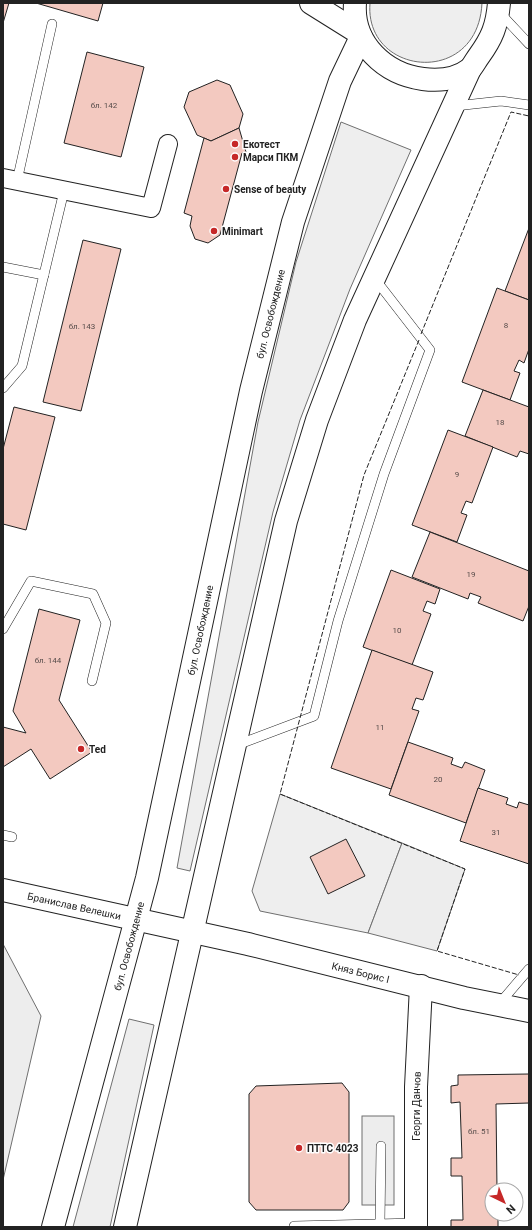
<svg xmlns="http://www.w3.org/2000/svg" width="532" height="1230" font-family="Roboto,sans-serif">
  <rect width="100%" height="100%" fill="#fff"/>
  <g fill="#eee" stroke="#6f6f6f">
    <path d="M370 3H482C478 88 364 76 370 3Z"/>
    <polygon points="341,122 411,150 350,289 300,420 273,512 190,871 177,868 258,422 296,262"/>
    <polygon points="280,794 402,843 368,933 260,911 252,891"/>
    <polygon points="129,1019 154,1025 110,1227 73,1227"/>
  </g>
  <g fill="#ededed" stroke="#6f6f6f">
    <polygon points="402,843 465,869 437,951 368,933"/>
    <polygon points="3,944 41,1016 3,1180"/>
    <rect x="362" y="1116" width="32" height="89"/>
  </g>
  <g fill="#f3c9c0" stroke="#222">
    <polygon points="3,3 9,3 3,23"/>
    <polygon points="36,3 103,3 98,21"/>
    <polygon points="87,52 144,67 121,157 64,143"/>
    <polygon points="217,80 230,85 243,114 239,128 211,141 197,135 184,107 189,92"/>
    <polygon points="239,128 246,152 242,153 220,235 208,243 195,239 190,226 192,216 184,213 204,138 211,141"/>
    <polygon points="529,228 529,300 505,291"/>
    <polygon points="83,240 121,249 81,411 43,402"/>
    <polygon points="497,288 529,300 529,349 524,363 519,360 514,371 520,373 510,400 462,382"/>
    <polygon points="483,390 529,407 529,454 520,451 517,457 465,436"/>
    <polygon points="14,407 55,417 26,530 3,524 3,449"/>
    <polygon points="448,430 493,447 472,503 466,501 461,513 467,515 457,542 412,525"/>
    <polygon points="430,532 529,571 529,606 523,621 478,603 481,597 470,593 468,599 412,577"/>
    <polygon points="391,570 440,589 435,604 427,601 423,611 431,614 412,665 363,647"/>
    <polygon points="39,609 80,620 59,700 92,752 50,779 31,749 3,767 3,727 26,733 13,711"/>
    <polygon points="372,650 433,672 423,700 416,698 412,709 419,711 391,789 331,768"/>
    <polygon points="408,742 453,758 451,764 462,768 465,762 485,770 466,823 389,795"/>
    <polygon points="478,788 508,798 506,804 517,808 519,802 529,805 529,864 460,841"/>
    <polygon points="346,839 365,876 328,894 310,857"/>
    <polygon points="529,1074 529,1103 496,1104 497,1190 492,1190 492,1214 498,1214 498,1227 451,1227 451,1220 463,1220 462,1176 451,1176 451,1158 462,1158 460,1102 451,1103 451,1086 458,1085 458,1075"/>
    <polygon points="342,1083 349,1092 349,1202 343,1210 256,1210 249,1202 249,1094 256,1086"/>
  </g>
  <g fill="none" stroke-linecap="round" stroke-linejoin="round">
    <g stroke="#222" stroke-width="10">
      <g id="lane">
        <polyline points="500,13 529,44"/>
        <polyline points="455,106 501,101 529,105"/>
        <polyline points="17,181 52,24"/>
        <polyline points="3,267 44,275"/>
        <polyline points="3,388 22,366 64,191"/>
        <polyline points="3,629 31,581 93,594 106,623 92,681"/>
        <polyline points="237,745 314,716 338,621 384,474 430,350 375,279"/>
        <polyline points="3,835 12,837"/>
        <polyline points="499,1004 529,969"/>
        <polyline points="380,1223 381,1146"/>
        <polyline points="294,1226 416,1223"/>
      </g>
    </g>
    <g stroke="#222" stroke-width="20">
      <polyline id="street" points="3,178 151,208 168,144"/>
    </g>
    <g stroke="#222" stroke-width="24">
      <g id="secondary">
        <polyline points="311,3 359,33"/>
        <path id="s1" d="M3 890 248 944 464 998 529 1011"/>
        <path id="s2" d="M416 1227V1087L421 986"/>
      </g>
    </g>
    <g stroke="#222" stroke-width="24">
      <g id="primary">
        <path d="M355 3C352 44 385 74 423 79 439 81 457 79 470 69 473 66 476 60 479 56 492 38 497 26 499 3"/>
        <path id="s3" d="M53 1227 147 878 251 391 293 222 340 81 361 37"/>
        <polyline points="125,1227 286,521 317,420 355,320 470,69"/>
      </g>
    </g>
    <use href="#lane" stroke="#fff" stroke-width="9"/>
    <use href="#street" stroke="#fff" stroke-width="18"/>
    <use href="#secondary" stroke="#fff" stroke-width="22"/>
    <use href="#primary" stroke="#fff" stroke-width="22"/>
    <g stroke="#222" stroke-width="1" stroke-dasharray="5 2" stroke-linecap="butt">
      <polyline points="421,334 511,112 529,116"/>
      <polyline points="419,340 364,475 280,794 465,869 437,951 519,975"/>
    </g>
  </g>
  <g fill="#c62828" stroke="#fff" stroke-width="1.5">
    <circle cx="235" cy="144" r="4"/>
    <circle cx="235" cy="157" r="4"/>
    <circle cx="226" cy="189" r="4"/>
    <circle cx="214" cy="231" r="4"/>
    <circle cx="81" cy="749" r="4"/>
    <circle cx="299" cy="1148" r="4"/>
  </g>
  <g text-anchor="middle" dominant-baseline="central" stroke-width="3" stroke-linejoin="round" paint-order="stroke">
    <g font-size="8" fill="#564c4a">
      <text x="104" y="105">бл. 142</text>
      <text x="506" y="325">8</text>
      <text x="82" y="326">бл. 143</text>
      <text x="500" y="422">18</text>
      <text x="457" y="474">9</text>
      <text x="471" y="574">19</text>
      <text x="397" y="630">10</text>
      <text x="48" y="660">бл. 144</text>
      <text x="380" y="727">11</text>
      <text x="438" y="779">20</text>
      <text x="496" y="832">31</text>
      <text x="479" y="1131">бл. 51</text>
    </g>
    <g font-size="10" font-weight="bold" fill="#222" stroke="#fff" text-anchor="start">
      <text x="243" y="144">Екотест</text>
      <text x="243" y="157">Марси ПКМ</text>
      <text x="234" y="189">Sense of beauty</text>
      <text x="222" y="231">Minimart</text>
      <text x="89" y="749">Ted</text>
      <text x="307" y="1148">ПТТС 4023</text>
    </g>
    <g font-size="10" fill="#222" stroke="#fff">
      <text stroke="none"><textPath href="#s3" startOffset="939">бул. Освобождение</textPath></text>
      <text stroke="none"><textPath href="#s3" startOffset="615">бул. Освобождение</textPath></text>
      <text stroke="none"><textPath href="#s1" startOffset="73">Бранислав Велешки</textPath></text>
      <text stroke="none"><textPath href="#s3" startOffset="291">бул. Освобождение</textPath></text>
      <text stroke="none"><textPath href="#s1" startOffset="367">Княз Борис I</textPath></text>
      <text stroke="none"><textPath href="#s2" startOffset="121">Георги Данчов</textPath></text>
    </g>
  </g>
  <rect width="532" height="1230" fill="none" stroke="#222222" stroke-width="8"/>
  <g transform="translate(504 1202) rotate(137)"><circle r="19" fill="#ffffff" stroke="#a7a7a7"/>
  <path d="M0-3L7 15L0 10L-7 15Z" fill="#c62828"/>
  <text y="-6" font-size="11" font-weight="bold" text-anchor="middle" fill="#222222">N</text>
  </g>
</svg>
